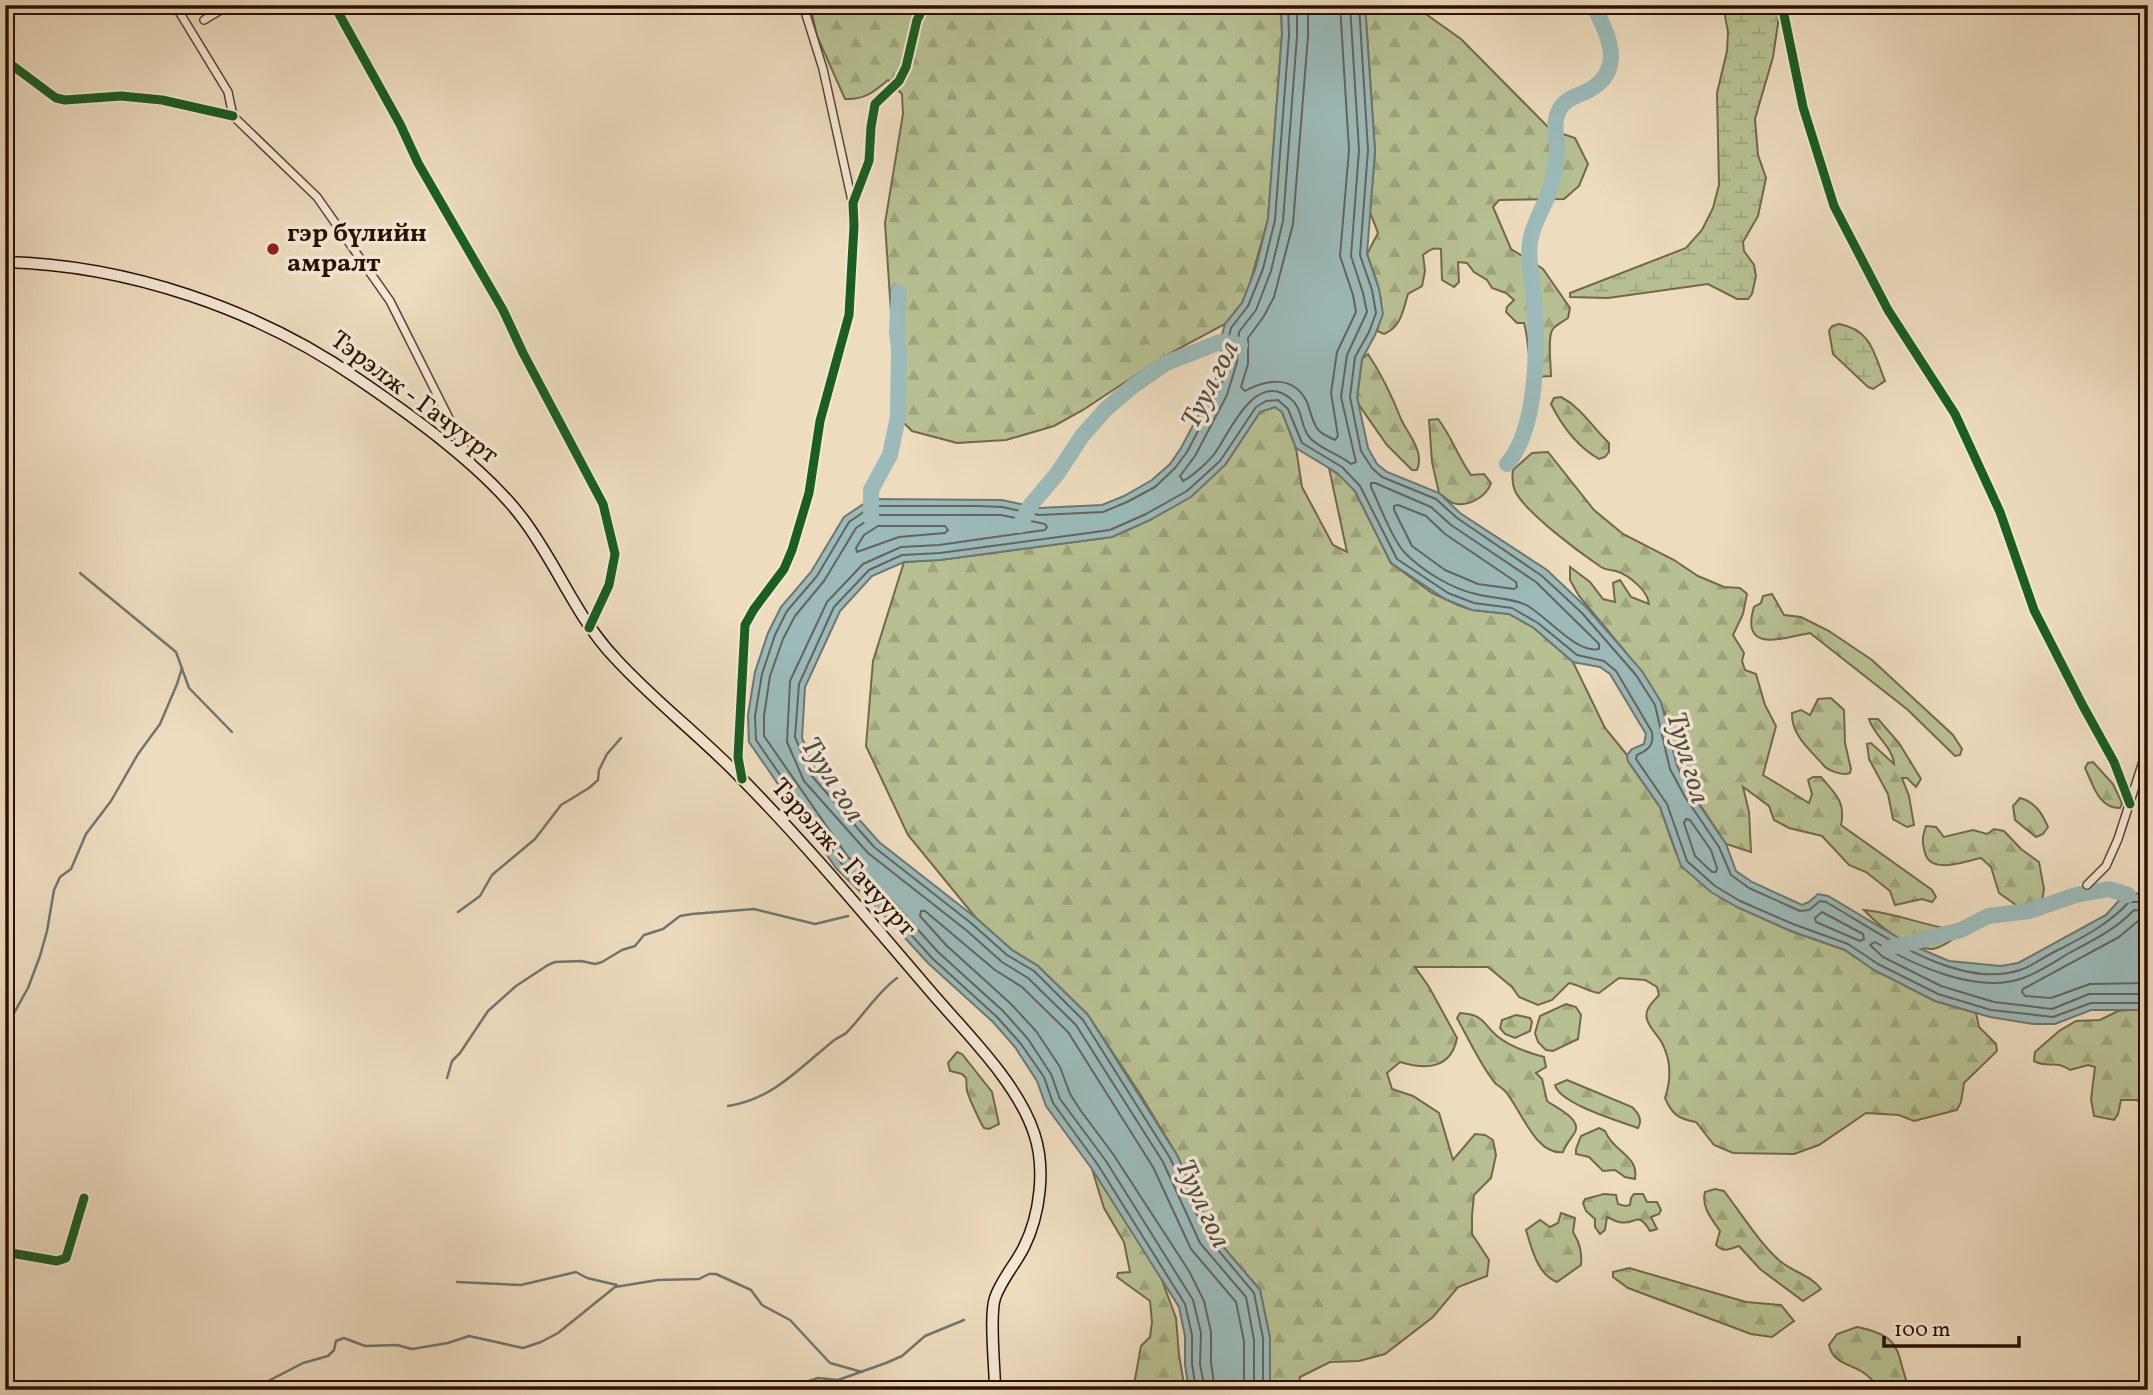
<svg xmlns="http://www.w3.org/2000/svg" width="2153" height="1395" font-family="Vollkorn,serif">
  <defs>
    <pattern id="forest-firs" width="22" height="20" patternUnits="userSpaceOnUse" patternTransform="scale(1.75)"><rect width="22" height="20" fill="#b7c092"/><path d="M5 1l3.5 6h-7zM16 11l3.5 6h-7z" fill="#9ea47c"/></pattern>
    <pattern id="wetland-marsh" width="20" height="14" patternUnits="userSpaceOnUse" patternTransform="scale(1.75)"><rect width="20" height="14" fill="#b7c092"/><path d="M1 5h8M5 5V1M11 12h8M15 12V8" fill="none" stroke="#9ea47c"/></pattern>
  </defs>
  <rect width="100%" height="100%" fill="#eddcbe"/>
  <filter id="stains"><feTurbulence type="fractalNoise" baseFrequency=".00286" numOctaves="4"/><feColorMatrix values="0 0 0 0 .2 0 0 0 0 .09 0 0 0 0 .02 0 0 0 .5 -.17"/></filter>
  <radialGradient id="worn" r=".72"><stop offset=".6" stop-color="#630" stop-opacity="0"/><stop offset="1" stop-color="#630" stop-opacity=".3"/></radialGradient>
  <g fill="url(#forest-firs)" stroke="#72684a" stroke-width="2">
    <path d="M810 5H1281L1282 34 1268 219 1249 287 1242 303 1225 324 1163 357 1083 410 1054 426 1006 440 957 443 912 431 898 417 885 223 903 114 902 94 888 80C874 92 864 100 845 99L817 36Z"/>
    <path d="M1365 5H1413L1461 39 1551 130 1575 138 1588 164 1579 186 1564 199 1499 200 1493 207 1511 249 1543 269 1570 308 1568 318C1564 321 1556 325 1553 329 1547 335 1551 366 1551 376L1535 377C1526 357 1530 344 1524 323H1517L1506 312 1507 307 1514 300 1506 293 1492 288 1487 280 1474 272 1467 263 1458 262 1459 282 1454 287 1442 280 1441 249C1434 247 1429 250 1423 255L1425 271 1422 286 1408 294C1403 311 1401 327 1384 334L1377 331C1387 301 1377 283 1367 254L1378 233 1370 212 1375 151Z"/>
    <path d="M1368 354C1382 375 1392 396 1401 419 1408 435 1425 451 1417 470H1412L1387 445 1359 405 1357 398 1362 359Z"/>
    <path d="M1561 397C1582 408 1592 427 1609 443V452L1605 457 1599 459C1578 447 1562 426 1551 404L1554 398Z"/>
    <path d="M1275 407 1282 412 1296 448 1302 487 1333 545 1347 552 1329 468 1347 481 1355 491 1391 563 1432 593 1458 605 1472 610 1509 614 1517 618 1534 628 1573 662 1605 728 1627 755 1628 761 1660 807 1676 853 1737 907 1791 931 1845 950 1874 970 1935 1001 1976 1013 1979 1027 1996 1044 1997 1051 1964 1083 1961 1102 1957 1110 1914 1121 1899 1115 1866 1113 1819 1145 1794 1154 1733 1153 1714 1145 1696 1122C1678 1119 1672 1114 1665 1098 1671 1080 1671 1060 1662 1043 1658 1035 1649 1028 1647 1019 1644 1009 1653 1002 1659 995L1657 987 1645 980 1619 978 1599 993C1588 992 1580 985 1569 983L1552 1000 1538 1005 1519 997 1512 987 1488 967H1415L1429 987 1457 1038C1451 1069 1426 1070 1400 1062L1387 1073 1392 1089 1413 1096 1439 1113 1453 1160 1475 1134 1485 1135 1493 1140 1496 1155 1491 1178 1474 1195 1472 1216V1234L1489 1260 1487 1276 1458 1287 1433 1317 1385 1354 1359 1361 1330 1362 1300 1377 1298 1390H1270V1338L1260 1290 1213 1235 1177 1155 1140 1094 1088 1015 1038 966 1012 950 976 918 908 835 866 746 873 661 904 562 940 560 1112 537 1150 520 1225 465 1260 412Z"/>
    <path d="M1438 419C1452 437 1458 457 1471 475L1484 474 1491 483C1487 496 1468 508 1453 503 1448 501 1443 496 1439 493L1432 462 1429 420Z"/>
    <path d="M1548 452 1594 510 1623 534 1674 560 1698 576 1724 587 1740 588 1747 594 1743 614 1733 635 1744 653 1742 661 1745 670 1756 674 1765 705 1776 726 1763 775 1809 803 1812 794 1808 780 1813 777H1821C1835 794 1846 801 1841 825L1932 890 1936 897 1932 902 1922 899 1895 905 1890 891 1866 872 1849 865 1822 836 1789 828 1774 820 1769 806 1743 787 1749 812 1751 852 1726 844 1683 779 1677 766 1665 713 1624 650 1579 596 1570 580V567L1590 582 1603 599 1615 602 1613 583 1620 580 1631 597 1649 604C1648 591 1629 575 1616 571 1610 570 1606 570 1601 567 1579 552 1526 513 1515 491 1512 484 1512 477 1513 470L1532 453Z"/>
    <path d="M1772 594 1784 615 1801 617 1829 631 1872 660 1953 735 1962 749 1960 755 1955 756 1908 710 1810 633C1783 638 1740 654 1754 607L1761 603 1763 596Z"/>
    <path d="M1831 698 1844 710 1845 743 1851 769 1850 773C1843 776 1830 771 1825 767 1811 750 1791 736 1792 713L1801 710 1810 715 1818 699Z"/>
    <path d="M1869 719H1878L1899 743 1921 779 1916 787 1907 778H1902L1909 796 1914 825 1907 827 1893 819 1888 794 1869 759 1867 744 1871 743 1894 764C1893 747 1874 736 1869 719Z"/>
    <path d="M2093 762 2113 784 2122 803 2120 808C2098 808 2093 784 2085 768L2088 763Z"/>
    <path d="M2020 798C2035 802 2042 813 2048 827L2043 834 2036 837 2015 820 2013 806Z"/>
    <path d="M1926 826 1936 827 1944 837 1973 830 1987 834 1994 829 2004 831 2021 849 2039 862 2044 889 2041 907 2023 910 1999 893 1991 867 1981 858C1965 861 1931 875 1925 853 1922 842 1922 837 1926 826Z"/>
    <path d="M1864 910C1895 913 1923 925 1954 930L1952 940C1947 943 1938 949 1932 949 1908 950 1879 926 1864 910Z"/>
    <polygon points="1566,1004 1576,1007 1581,1015 1578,1039 1553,1051 1546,1050 1538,1042 1535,1033 1540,1016"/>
    <path d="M2139 1009 2148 1010V1111L2137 1100H2121L2118 1114 2114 1120 2094 1116 2091 1099 2095 1067 2088 1065 2070 1070C2055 1059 2049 1069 2034 1061L2035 1052 2059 1031 2076 1021 2100 1020 2118 1011Z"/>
    <path d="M1460 1013C1485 1015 1482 1023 1497 1036 1509 1046 1529 1053 1544 1057L1546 1067 1536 1073 1542 1079 1547 1101C1555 1107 1582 1119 1575 1132 1571 1139 1566 1144 1563 1152 1535 1156 1520 1107 1505 1091 1503 1089 1499 1086 1496 1084 1483 1070 1467 1036 1457 1018Z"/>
    <polygon points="1516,1015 1530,1018 1532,1022 1530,1031 1515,1038 1505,1034 1500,1028 1502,1020"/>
    <path d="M957 1052 962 1054 992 1092 999 1124 989 1129 984 1128C981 1124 967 1094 967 1090 966 1086 967 1082 966 1078L962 1074 950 1071 948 1063Z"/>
    <path d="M1567 1080 1632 1107C1638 1113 1643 1119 1638 1128 1619 1121 1560 1104 1555 1085Z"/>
    <path d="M1599 1128 1605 1131C1613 1152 1639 1155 1635 1179L1625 1177 1615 1170 1603 1171 1589 1157 1576 1154V1149L1581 1136Z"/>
    <polygon points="1092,1169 1160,1275 1176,1318 1179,1355 1185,1390 1133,1390 1141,1346 1150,1337 1152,1322 1150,1301 1117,1277 1118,1273 1130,1272 1124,1242 1104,1208"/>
    <path d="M1715 1189 1724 1191C1740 1212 1761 1245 1780 1261 1793 1272 1812 1276 1821 1289L1803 1301 1760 1269 1739 1246C1730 1249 1724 1253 1716 1245L1720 1231C1712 1219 1701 1207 1705 1192Z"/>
    <path d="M1604 1194 1616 1195 1618 1204 1625 1206 1630 1205 1631 1198 1634 1194H1643L1647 1202H1657L1661 1210 1659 1214 1651 1217 1657 1229 1650 1231C1637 1209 1636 1226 1619 1222 1615 1221 1611 1219 1607 1217L1605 1230 1600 1234 1595 1227V1219L1586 1211 1583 1203 1585 1199Z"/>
    <path d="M1561 1213 1575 1218 1573 1232C1580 1243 1582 1252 1581 1265L1557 1282C1537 1274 1532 1249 1526 1230L1540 1220 1550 1227 1558 1223Z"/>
    <polygon points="1629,1268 1746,1302 1781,1305 1794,1321 1772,1337 1751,1334 1628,1288 1613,1277 1613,1272"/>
    <path d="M1857 1327C1907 1337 1894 1354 1910 1390H1882C1876 1384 1871 1378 1864 1373 1851 1364 1833 1364 1829 1345L1837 1334Z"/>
  </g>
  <g fill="url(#wetland-marsh)" stroke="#72684a" stroke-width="2">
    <polygon points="1723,5 1776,5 1779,17 1773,57 1755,119 1758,155 1766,178 1758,216 1743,242 1744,251 1754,265 1756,276 1752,294 1748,299 1737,299 1708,284 1608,298 1570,297 1570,293 1686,248 1702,230 1713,208 1719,185 1717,93 1727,51 1728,32"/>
    <path d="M1839 324C1872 330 1874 354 1885 381L1873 389 1868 387 1833 354 1829 331 1832 326Z"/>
  </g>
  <polygon fill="#9bbab9" stroke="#6f7670" stroke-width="2" points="1281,5 1365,5 1375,151 1367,254 1379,289 1383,314 1375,335 1362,359 1357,397 1368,448 1377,464 1387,472 1439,493 1460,513 1547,570 1587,608 1642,671 1661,702 1677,766 1691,793 1726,844 1736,871 1752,882 1802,905 1809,902 1818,894 1828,896 1909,944 1949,961 2001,966 2018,963 2106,915 2124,895 2135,893 2148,896 2148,1010 2091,1010 2055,1024 2033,1024 1990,1017 1935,1001 1874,970 1845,950 1791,931 1737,907 1711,892 1681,866 1660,807 1628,761 1627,755 1632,749 1644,744 1646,734 1610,674 1600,667 1573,662 1534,628 1509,614 1472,610 1445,599 1391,563 1355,491 1337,473 1296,448 1282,412 1275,407 1260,412 1225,465 1191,497 1150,520 1112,537 940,560 904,562 872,576 840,611 805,687 802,738 816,771 879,842 976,918 1012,950 1038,966 1088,1015 1177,1155 1213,1235 1260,1290 1270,1338 1270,1390 1189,1390 1185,1365 1185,1336 1179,1307 1092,1169 1046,1106 1037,1081 1015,1047 993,1022 928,963 882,913 836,868 749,742 748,715 755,672 768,633 781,607 811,572 844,517 871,499 1002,500 1039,508 1102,505 1124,496 1152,480 1170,464 1181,448 1213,388 1222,360 1220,342 1225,324 1242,303 1256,267 1268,219 1282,34"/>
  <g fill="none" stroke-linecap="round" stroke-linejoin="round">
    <g stroke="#64645e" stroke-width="2">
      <path d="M1297 5V36L1283 221 1271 271 1256 310 1239 332 1237 362 1227 395 1195 456 1180 476 1183 481C1193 476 1208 462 1215 453 1231 430 1256 369 1291 399 1303 408 1300 427 1310 438 1320 449 1339 454 1351 464L1356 462 1341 397 1347 355 1367 312 1363 293 1351 256 1359 150 1350 5"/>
      <path d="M1308 5V36L1293 224 1274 297 1264 316 1248 338V364L1241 387 1245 391C1266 379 1294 375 1307 402 1310 410 1312 421 1317 428 1320 434 1329 437 1335 440L1338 436 1331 393 1337 352 1356 312 1353 295 1340 256 1349 150 1340 5"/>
      <path d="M1359 5 1368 150 1360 255 1372 290 1376 313 1369 332 1355 357 1350 397 1361 451 1372 468 1382 477 1436 499 1457 518 1542 576 1582 613 1636 675 1655 705 1670 769 1685 797 1719 847 1731 875 1749 888 1800 911 1809 910 1820 901 1826 902C1877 931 1958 991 2020 970 2033 966 2045 956 2058 950 2084 937 2110 923 2129 902H2148"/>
      <path d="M1375 483 1431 507 1451 525 1536 582 1599 644V649C1577 654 1548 618 1528 606 1511 597 1494 599 1476 594 1452 589 1423 571 1406 554 1394 543 1379 504 1371 487V483Z"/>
      <polygon points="1398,505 1426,516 1445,534 1516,582 1517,587 1514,589 1478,584 1445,570 1412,546 1394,510 1394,506"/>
      <polygon points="878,526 945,526 948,530 945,533 899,537 857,552 856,548 864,535"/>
      <polygon points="1686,819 1690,820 1711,850 1717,868 1716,872 1712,872 1695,856 1684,823"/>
      <path d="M2148 911 2134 910C2116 929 2094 940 2071 952 2057 960 2038 973 2023 978 1978 995 1913 965 1875 942L1870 945 1883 957 1941 986 1994 1002 2052 1009 2089 994H2148"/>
      <polygon points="1822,912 1863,934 1864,939 1860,941 1816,922 1815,918"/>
      <polyline points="2148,922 2138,921 2119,937 2023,989 2022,992 2025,996 2051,998 2090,984 2148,983"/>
      <polyline points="1196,1390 1192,1364 1192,1335 1185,1304 1098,1165 1053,1103 1044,1077 1021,1044 997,1017 932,958 887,908 841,863 756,740 755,716 762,674 775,635 787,611 817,576 849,522 865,511 874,506 978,506 1002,507 1039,515 1103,512 1127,502 1155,487 1175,468 1187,452 1219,391 1229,361 1228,341 1231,328 1248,306 1263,269 1275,220 1289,35 1288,5"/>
      <polyline points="1205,1390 1200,1364 1201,1333 1193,1300 1106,1161 1060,1099 1051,1074 1028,1039 1003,1011 938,952 893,902 848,857 764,736 764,716 770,676 783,639 795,616 824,581 856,528 876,515 1001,515 1045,524 1047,527 1045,530 939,545 901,547 863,564 827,602 790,681 787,742 804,781 868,853 966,930 1002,962 1028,978 1076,1025 1163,1162 1200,1243 1246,1297 1254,1340 1254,1390"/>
      <polyline points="1215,1390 1211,1363 1211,1332 1204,1301 1189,1271 1113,1154 1081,1111 1070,1094 1060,1067 1036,1031 1011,1004 946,945 920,916 921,911 925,911 995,970 1022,987 1068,1032 1153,1167 1191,1249 1236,1302 1244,1341 1244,1390"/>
      <path d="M1263 1390V1338L1254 1293 1208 1238 1170 1158 1083 1020 1034 971 1007 955 971 923 874 847 811 775 795 737 799 684 834 607 869 570 902 555 940 553 1110 530 1146 514 1187 491 1220 461 1256 407 1266 401 1278 400 1288 409 1302 443 1342 467 1360 486 1397 559 1448 593 1474 603 1512 608 1538 623 1577 655 1604 661 1616 671 1652 732C1654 746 1648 750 1637 755L1636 759 1667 804 1687 861 1715 886 1740 901 1793 924 1848 944 1878 964 1938 994 1991 1010 2053 1017 2091 1003H2148"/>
    </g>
    <g stroke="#6f7670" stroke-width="2.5">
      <polyline points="80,573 176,652 189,688 232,732"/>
      <polyline points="458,912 480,896 492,875 535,839 561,805 589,788 598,780 599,770 607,754 621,738"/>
      <polyline points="5,1029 28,988 40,956 47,931 54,890 60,877 71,869 86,834 111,801 138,754 160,724 177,684 182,668"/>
      <polyline points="447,1078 452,1061 460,1053 488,1011 516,986 548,965 555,962 581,961 595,964 602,962 622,950 635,946 644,935 663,929 680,916 692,914 754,909 815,924 848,916"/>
      <path d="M728 1106C773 1099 798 1069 832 1042 837 1037 845 1036 849 1030 865 1013 878 992 897 978"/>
      <polyline points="457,1282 521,1285 576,1272 587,1278 617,1285"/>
      <polyline points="251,1390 303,1363 328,1356 334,1350 336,1341 344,1338 365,1346 397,1345 412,1349 448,1343 469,1336 523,1348 541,1342 558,1333 615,1287 658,1280 699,1279 709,1274 716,1274 751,1290 762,1305 790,1320 830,1363 862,1372"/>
      <polyline points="792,1390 800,1384 818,1378 838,1380 886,1363 902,1356 925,1336 964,1320"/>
    </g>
    <g stroke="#9bbab9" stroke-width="16">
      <path d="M1507 464C1538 428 1538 346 1534 300 1533 282 1527 259 1530 242 1533 222 1545 206 1551 187 1554 176 1556 162 1557 150 1557 140 1554 128 1556 119 1561 97 1576 98 1591 89 1626 68 1607 32 1593 5"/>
      <polyline points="871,518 871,490 890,455 898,417 899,349 897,332 899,292"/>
      <polyline points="1020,525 1030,506 1057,474 1082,436 1106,409 1133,386 1166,363 1220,342 1240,345"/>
      <polyline points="1889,948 1961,930 1988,916 2029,911 2076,895 2109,889 2128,895"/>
    </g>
    <g stroke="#5c4231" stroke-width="10">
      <g id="street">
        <polyline points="175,5 228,92 233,116 317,197 390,301 471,462"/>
        <polyline points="334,5 400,124 418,163 503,310 523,353 603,504 615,554 609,585 590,628"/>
        <polyline points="803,5 823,69 852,201"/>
        <polyline points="1782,5 1803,107 1834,206 1888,310 1955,414 2000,512 2034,610 2083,706 2114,762 2130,804"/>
        <polyline points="204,20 229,5"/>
        <polyline points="5,60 56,98 65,100 121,96 162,100 233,116"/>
        <polyline points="742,778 738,757 745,625 754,609 784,569 792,550 809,493 820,421 849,315 854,226 853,203 869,161 871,127 875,104 899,81 906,67 917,20 925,5"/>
        <polyline points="2087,885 2106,866 2118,839 2148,746"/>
        <polyline points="5,1252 57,1261 66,1258 84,1198"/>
      </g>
    </g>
    <g stroke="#2c0f02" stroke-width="13">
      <path id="secondary" d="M5 262C128 265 257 309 358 379 411 415 485 468 523 519 557 564 576 617 615 658 654 701 702 737 742 779 809 847 869 920 931 992 966 1033 1017 1082 1034 1133 1046 1168 1040 1215 1024 1247 1015 1265 1001 1280 995 1298 989 1316 995 1367 995 1390"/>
    </g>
    <use href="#street" stroke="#f3e8d5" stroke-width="7"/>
    <use href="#secondary" stroke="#f3e8d5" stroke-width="10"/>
    <g stroke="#f3e8d5" stroke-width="13">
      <g id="cycleway">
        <polyline points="334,5 400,124 418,163 503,310 523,353 603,504 615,554 609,585 589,628"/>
        <polyline points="1782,5 1803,107 1834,206 1888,310 1955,414 2000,512 2034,610 2083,706 2114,762 2130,804"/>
        <polyline points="5,60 56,98 65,100 121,96 162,100 233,116"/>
        <polyline points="742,779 738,757 745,625 754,609 784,569 792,550 809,493 820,421 849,315 854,226 853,203 869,161 871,127 875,104 899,81 906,67 917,20 925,5"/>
        <polyline points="5,1252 57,1261 66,1258 84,1198"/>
      </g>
    </g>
    <use href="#cycleway" stroke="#1b5e20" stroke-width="9"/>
  </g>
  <circle fill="#8f2418" stroke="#f3e8d5" stroke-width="2.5" cx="273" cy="249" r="7"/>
  <g text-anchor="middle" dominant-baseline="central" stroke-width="7" stroke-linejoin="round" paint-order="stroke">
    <g font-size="26" font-weight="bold" fill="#2c0f02" stroke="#f3e8d5" text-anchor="start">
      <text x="287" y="234">гэр бүлийн<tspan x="287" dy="30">амралт</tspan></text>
    </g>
    <g font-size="26" fill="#2c0f02" stroke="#f3e8d5">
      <text transform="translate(414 398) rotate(37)">Тэрэлж - Гачуурт</text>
      <text transform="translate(843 858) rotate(48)">Тэрэлж - Гачуурт</text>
    </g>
    <g font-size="28" font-style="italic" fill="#534b42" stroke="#f3e8d5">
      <text transform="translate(1211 385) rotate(-63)">Туул гол</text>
      <text transform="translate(1687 758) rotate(74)">Туул гол</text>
      <text transform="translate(832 780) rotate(58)">Туул гол</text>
      <text transform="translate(1202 1204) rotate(65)">Туул гол</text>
    </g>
  </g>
  <rect width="2153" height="1395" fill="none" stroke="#eddcbe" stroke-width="28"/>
  <rect x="7" y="7" width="2139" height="1381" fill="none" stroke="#2c0f02" stroke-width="3.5"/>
  <rect x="14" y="14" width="2125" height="1367" fill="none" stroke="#2c0f02" stroke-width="2"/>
  <path d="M1884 1336v10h135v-10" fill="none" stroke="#2c0f02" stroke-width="3.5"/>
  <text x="1894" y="1336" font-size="21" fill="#2c0f02" stroke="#f3e8d5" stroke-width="5" paint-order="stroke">100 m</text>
  <rect width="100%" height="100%" filter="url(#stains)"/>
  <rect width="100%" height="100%" fill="url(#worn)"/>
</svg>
